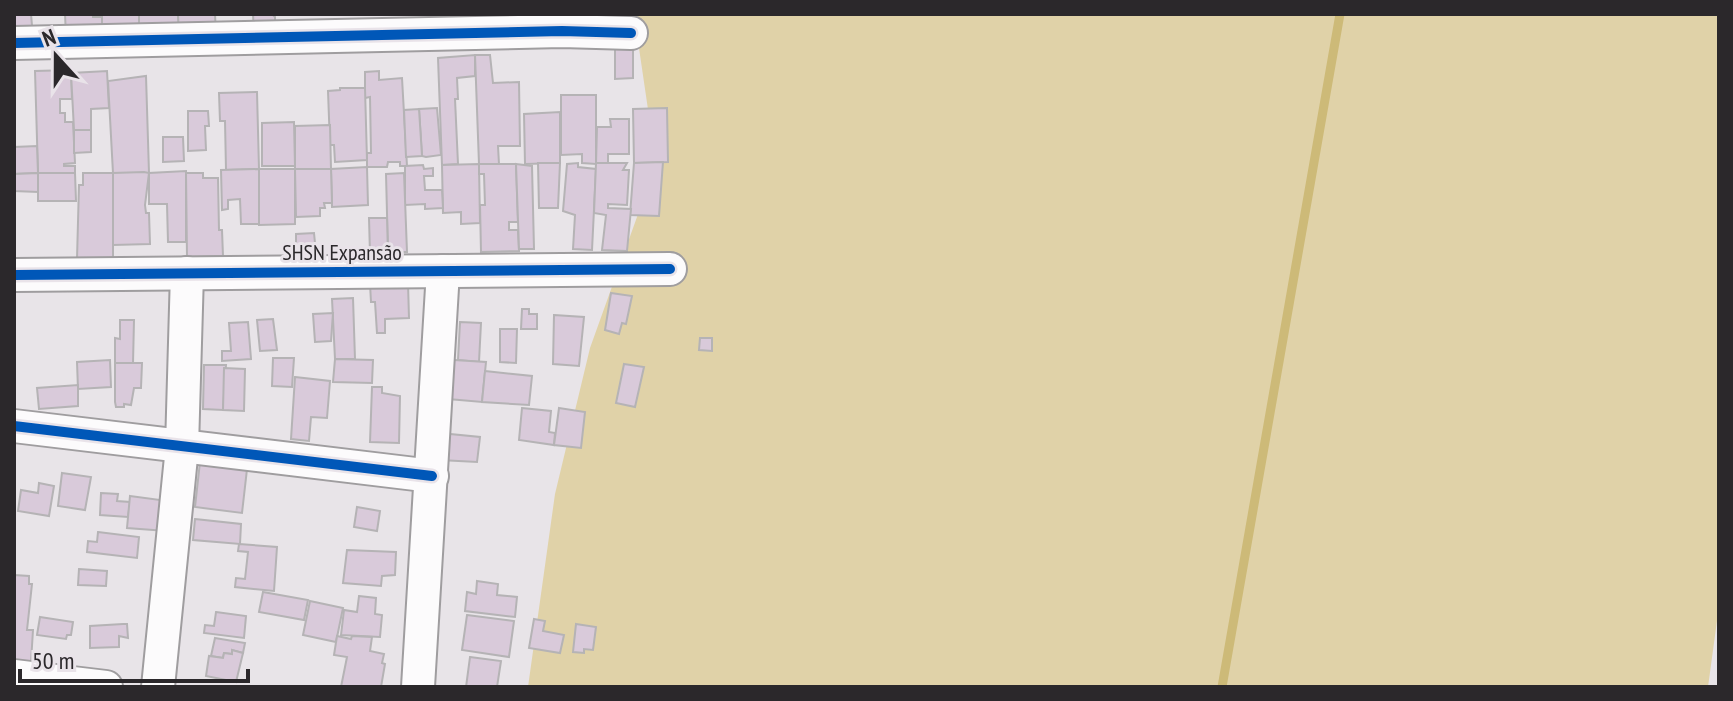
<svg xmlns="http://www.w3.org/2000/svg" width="1733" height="701" font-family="'PT Sans Narrow',sans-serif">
  <rect width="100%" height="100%" fill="#e8e4e8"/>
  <polygon fill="#e0d2a8" points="634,14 1719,14 1719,606 1708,687 528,687 555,494 590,348 656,164"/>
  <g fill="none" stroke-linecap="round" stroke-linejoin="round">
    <polyline stroke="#cdba78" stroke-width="9" points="1222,687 1340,14"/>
  </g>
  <g fill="#d9cada" stroke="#b5b3b5" stroke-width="2">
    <polygon points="14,14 31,14 33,37 14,37"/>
    <polygon points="65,14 93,14 93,17 102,17 102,37 66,36"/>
    <rect x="102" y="14" width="37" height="25"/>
    <polygon points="139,14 178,14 179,24 139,25"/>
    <polygon points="178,14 215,14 216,35 179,37"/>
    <polygon points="253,14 272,14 275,17 275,33 254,34"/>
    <polygon points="633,47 633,78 615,79 615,48"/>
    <polygon points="475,55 490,55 493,83 519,82 520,146 498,146 499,164 479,164"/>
    <polygon points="475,55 475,76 457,78 458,99 455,99 458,164 442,165 438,58"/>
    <polygon points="71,70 72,99 60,99 60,113 65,113 65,122 73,122 75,163 64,164 64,166 75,166 75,173 38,173 35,71"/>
    <polygon points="107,71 109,108 91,109 91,130 74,130 71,73"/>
    <polygon points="379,71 379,80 402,78 407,166 400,166 400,162 388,162 387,167 367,167 367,153 371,153 370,97 365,98 365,72"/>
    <polygon points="146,76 149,173 113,173 108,81"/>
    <polygon points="340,88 365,88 367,160 335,162 334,145 330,145 328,91 340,90"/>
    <polygon points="257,92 259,169 226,170 225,121 220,121 219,93"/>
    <polygon points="561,95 596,95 596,164 582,163 582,154 561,155"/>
    <polygon points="437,108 441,155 426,157 422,156 419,109"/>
    <polygon points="667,108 668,162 634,163 633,109"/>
    <polygon points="419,109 422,156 406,157 404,110"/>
    <polygon points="188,111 208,111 209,126 205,126 206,150 188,151"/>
    <polygon points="560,112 560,163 525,164 524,114"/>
    <polygon points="610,119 629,119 629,154 608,154 608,163 596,163 597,127 611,127"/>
    <polygon points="294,122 295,166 262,166 262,123"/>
    <polygon points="330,125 331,169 295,169 295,126"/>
    <polygon points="74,130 91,130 91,152 74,153"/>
    <polygon points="163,137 183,137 184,161 163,162"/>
    <polygon points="37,146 38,173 14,174 14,147"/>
    <polygon points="663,162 659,216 630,215 634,163"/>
    <polygon points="538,163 560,163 558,208 539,208"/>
    <polygon points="578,163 578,167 596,169 592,250 573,249 575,215 563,211 567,164"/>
    <polygon points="596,163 627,163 623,170 629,170 627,205 608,204 608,208 631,209 627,251 602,250 606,215 594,213"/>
    <polygon points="479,164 480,223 461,224 461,212 443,213 442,165"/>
    <polygon points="479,164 516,164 518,222 509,222 509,230 518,230 519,251 481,252 480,205 485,205 484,174 479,174"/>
    <polygon points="516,164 532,166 534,249 519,249"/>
    <polygon points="423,165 424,169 433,168 433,176 424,176 425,190 442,190 443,208 425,209 425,204 405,205 405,166"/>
    <polygon points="367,167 368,205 332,207 331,169"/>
    <polygon points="259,169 259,224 241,224 240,199 228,200 228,209 222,210 221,170"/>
    <polygon points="259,169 295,169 295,224 259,225"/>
    <polygon points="295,169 331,169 332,203 324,203 325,208 320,208 320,216 296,217"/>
    <polygon points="186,171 186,242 168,242 167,204 149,204 149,173"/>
    <polygon points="144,172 149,173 145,205 146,213 149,213 150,244 113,245 113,173"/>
    <polygon points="38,173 75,173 76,201 38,201"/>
    <polygon points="38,173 38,192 14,191 14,174"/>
    <polygon points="83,173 113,173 113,258 77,259 79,185 83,185"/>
    <polygon points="186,173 203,173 203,178 218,178 219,230 222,230 223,256 187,257"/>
    <polygon points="404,173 407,252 388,252 386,174"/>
    <polygon points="369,218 387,218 388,254 370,254"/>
    <polygon points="314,233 316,253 296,254 296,234"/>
    <polygon points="408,283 409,318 385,319 385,333 377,333 375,302 371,302 370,284"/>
    <polygon points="611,293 632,296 626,324 622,323 619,334 605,330"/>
    <polygon points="353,298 355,359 335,359 332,299"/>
    <polygon points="522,309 529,309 529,314 537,314 537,329 521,329"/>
    <polygon points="333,313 331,341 315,342 313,314"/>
    <polygon points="554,315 584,317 579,366 553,364"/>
    <polygon points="273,319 277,350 260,351 257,320"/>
    <polygon points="120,320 134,320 133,363 115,363 115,338 120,339"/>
    <polygon points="248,322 251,359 222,361 222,351 231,351 229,323"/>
    <polygon points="460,322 481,323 479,362 458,360"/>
    <polygon points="500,329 517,329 516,363 500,362"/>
    <polygon points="700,338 712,338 712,351 699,350"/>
    <polygon points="273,358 294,358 292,387 272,386"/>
    <polygon points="335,359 373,360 372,383 333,382"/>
    <polygon points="438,359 486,362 482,402 437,398"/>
    <polygon points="110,360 111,387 78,389 77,362"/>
    <polygon points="115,363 142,363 141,388 134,388 131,405 124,404 124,407 116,407 115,402"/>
    <polygon points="624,364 644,367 635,407 616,403"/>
    <polygon points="204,365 226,365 223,410 203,409"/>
    <polygon points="224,368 245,369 244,411 223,410"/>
    <polygon points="485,371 532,376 529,405 482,402"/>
    <polygon points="295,377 330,381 327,418 311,417 309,441 291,439"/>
    <polygon points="78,385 78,406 39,409 37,388"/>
    <polygon points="372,387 382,387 382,393 400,396 399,443 370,442"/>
    <polygon points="522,408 551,411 549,432 555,433 554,445 519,440"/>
    <polygon points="559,408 585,412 581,448 554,445"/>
    <polygon points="440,433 480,437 477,462 440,460"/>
    <polygon points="200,462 247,469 242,513 195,507"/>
    <polygon points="62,473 91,477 85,510 58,506"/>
    <polygon points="39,483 54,486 49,516 18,511 21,490 38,493"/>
    <polygon points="101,493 118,494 117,501 130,502 128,517 100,515"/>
    <polygon points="130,496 168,501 166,531 127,528"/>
    <polygon points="357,507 380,511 377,531 354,527"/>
    <polygon points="195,519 241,524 240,544 193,540"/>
    <polygon points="98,532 139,537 137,558 87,552 88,541 97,542"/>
    <polygon points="239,544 277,547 274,591 235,587 236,578 245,579 248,552 238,551"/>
    <polygon points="347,550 396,552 395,575 382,576 381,586 343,583"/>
    <polygon points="79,569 107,571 106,586 78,585"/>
    <polygon points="14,575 29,576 29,584 32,584 27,630 33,630 31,662 14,661"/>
    <polygon points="477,581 498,584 497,595 517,597 515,617 465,611 467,592 476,594"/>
    <polygon points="263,592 308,600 304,620 259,612"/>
    <polygon points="359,596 376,598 375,614 382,615 380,637 341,635 344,610 357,612"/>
    <polygon points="310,601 343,608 336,642 303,635"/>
    <polygon points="216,612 246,616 244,638 204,633 205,625 214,626"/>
    <polygon points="467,615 514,621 509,657 462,650"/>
    <polygon points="40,617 73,622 71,635 67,635 66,639 37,635"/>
    <polygon points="534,619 545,621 543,631 564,635 560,653 529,648"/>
    <polygon points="123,624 127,624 128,638 119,636 119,647 90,648 90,626"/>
    <polygon points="576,624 596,627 593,650 584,649 584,653 573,652"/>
    <polygon points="337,636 351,639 352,636 372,637 370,651 384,654 382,663 385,664 381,687 341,687 347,657 334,655"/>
    <polygon points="215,638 245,643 243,653 232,650 232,654 224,653 223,658 211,656"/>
    <polygon points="232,650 243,653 236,682 206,676 209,656 223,658 224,653 232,654"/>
    <polygon points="470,657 501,661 497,687 466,687"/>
  </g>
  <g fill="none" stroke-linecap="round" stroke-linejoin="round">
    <g stroke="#9f9d9f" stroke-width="36">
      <g id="minor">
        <polyline points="14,43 562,31 631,33"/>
        <polyline points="14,275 670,269"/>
        <polyline points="14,426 432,476"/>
        <polyline points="14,676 106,687"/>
        <polyline points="158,687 182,447 187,273"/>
        <polyline points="418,687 443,271"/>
      </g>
    </g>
    <use href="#minor" stroke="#fcfbfc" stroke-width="32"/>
    <g stroke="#e9e3e9" stroke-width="15">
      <g id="cycleway">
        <polyline points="14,43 562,31 631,33"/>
        <polyline points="14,275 670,269"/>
        <polyline points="14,426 432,476"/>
      </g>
    </g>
    <use href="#cycleway" stroke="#0057b8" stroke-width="10"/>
  </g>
  <g text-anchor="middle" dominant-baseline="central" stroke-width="6" stroke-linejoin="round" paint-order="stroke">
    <g font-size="22" fill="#2b282b" stroke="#e9e3e9">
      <text x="342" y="252">SHSN Expansão</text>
    </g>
  </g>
  <rect width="1733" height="701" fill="none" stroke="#2b282b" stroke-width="32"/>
  <g transform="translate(56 56) rotate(339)" stroke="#e9e3e9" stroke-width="6" paint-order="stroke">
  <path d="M0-6L14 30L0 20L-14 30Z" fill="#2b282b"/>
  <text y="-12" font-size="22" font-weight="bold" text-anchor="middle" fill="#2b282b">N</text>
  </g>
  <path d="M20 669v12h228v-12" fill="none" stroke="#2b282b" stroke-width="4"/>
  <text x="32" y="669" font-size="24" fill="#2b282b" stroke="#e9e3e9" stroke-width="6" paint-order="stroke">50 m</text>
</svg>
